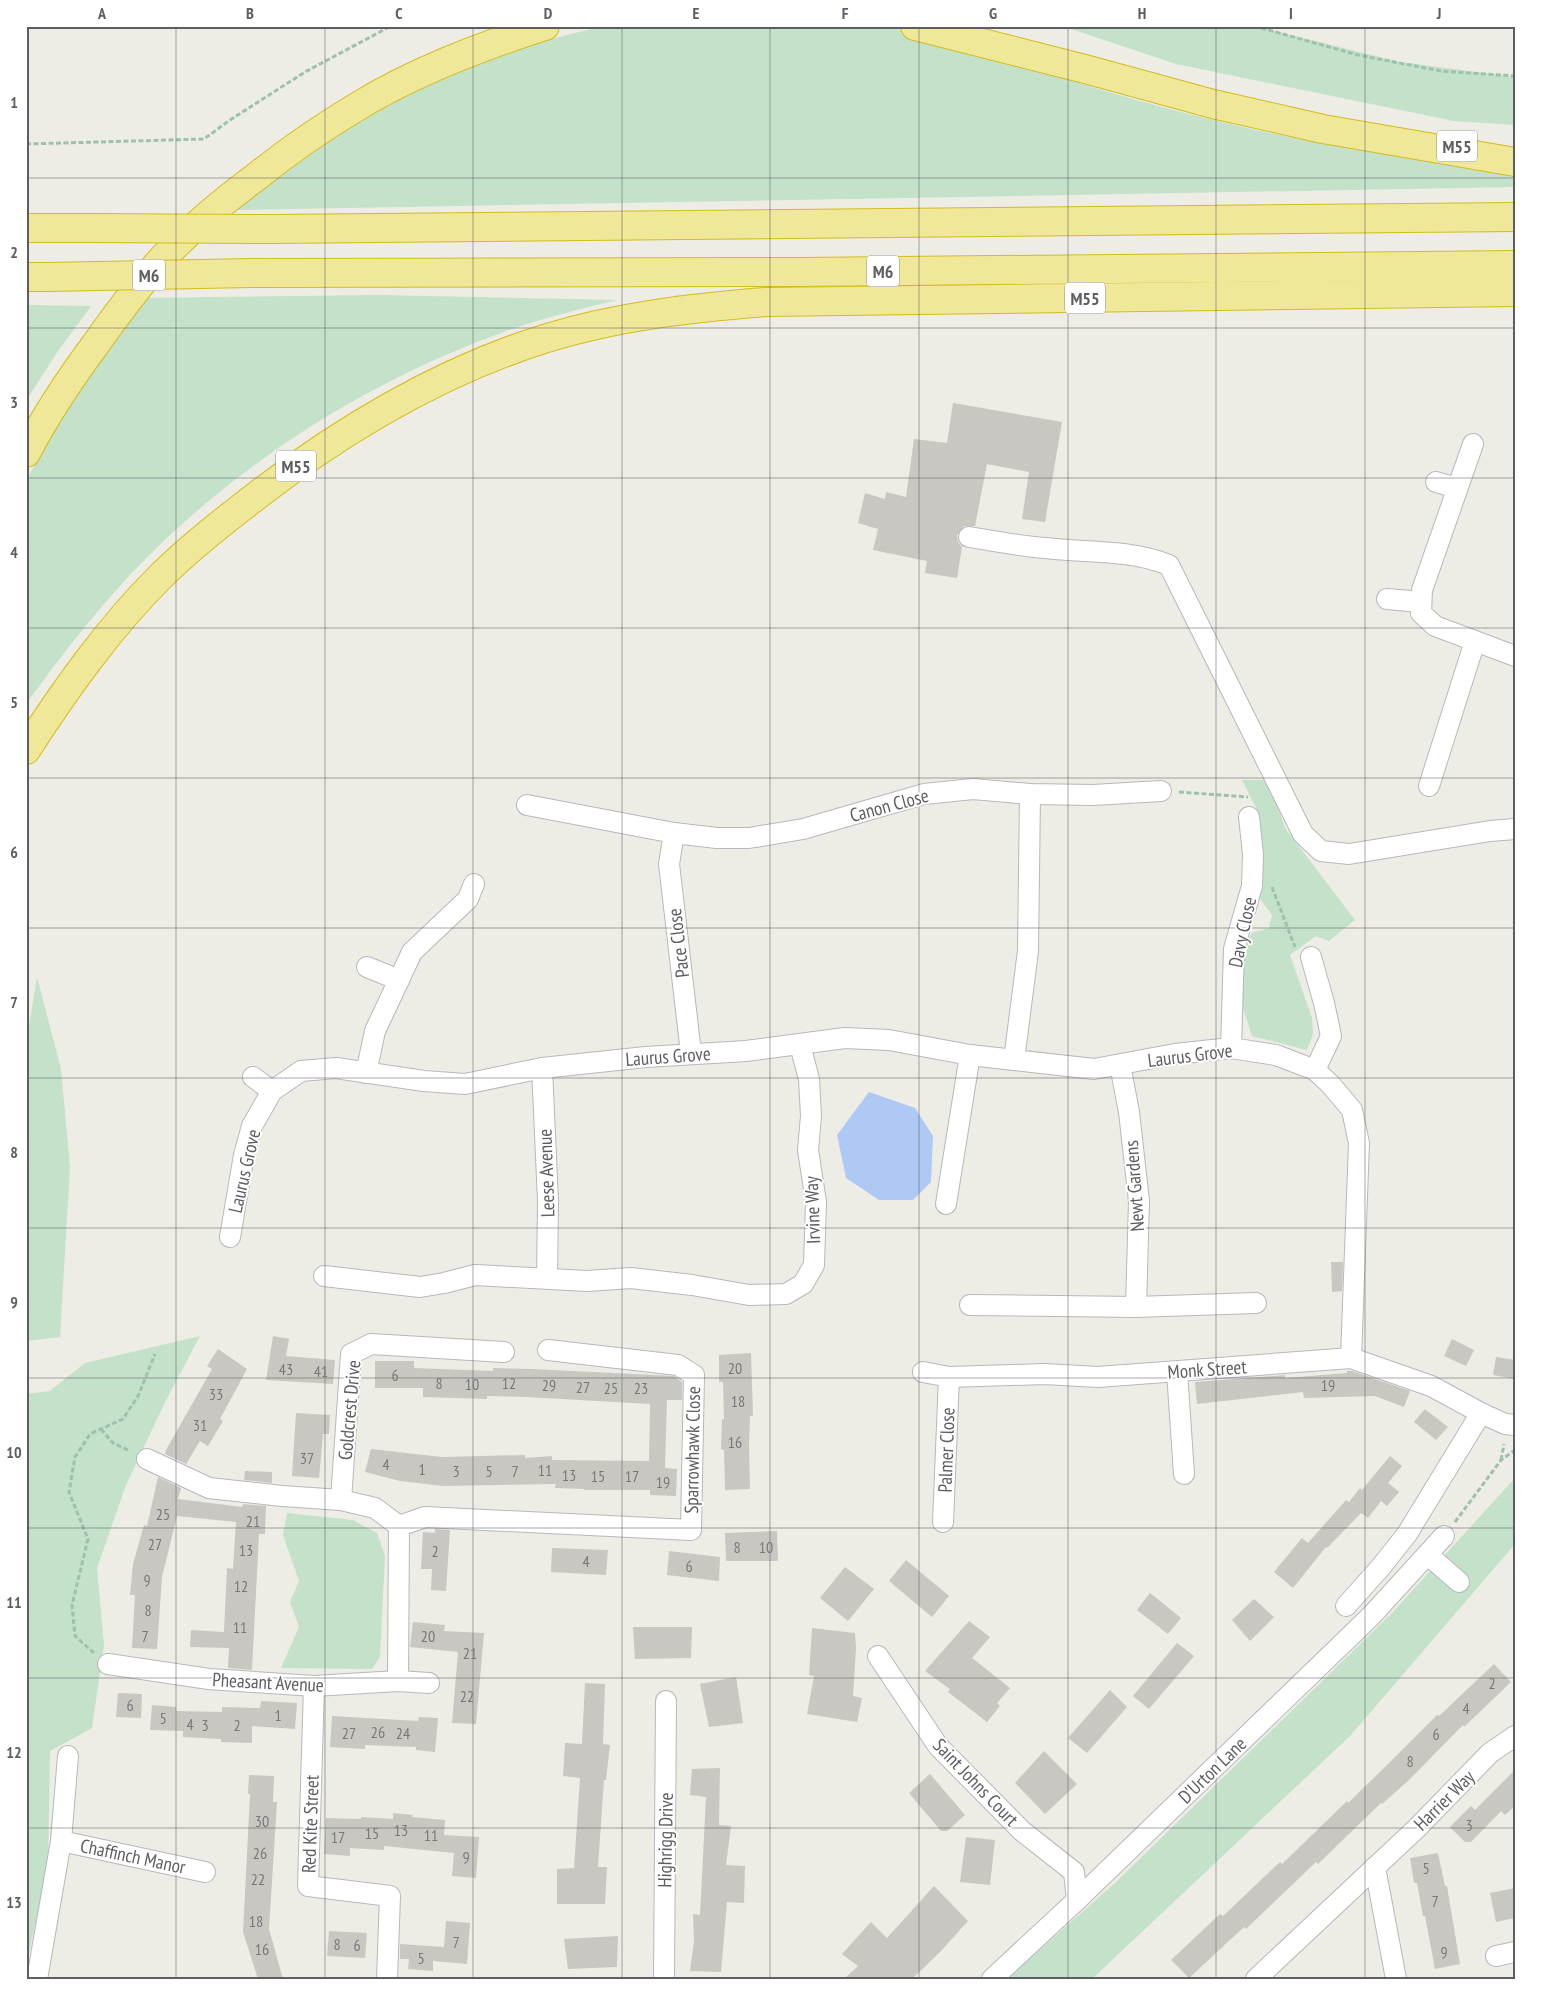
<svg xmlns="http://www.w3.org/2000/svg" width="1541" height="2005" font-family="'PT Sans Narrow',sans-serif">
  <rect width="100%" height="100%" fill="#edede5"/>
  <g fill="#c4e1c9">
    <path d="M608 26H883C974 45 1061 80 1151 104 1270 137 1392 157 1515 173V187L237 210C262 189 287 167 315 149 405 89 501 46 608 26Z"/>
    <polygon points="1062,26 1255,26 1400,62 1515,77 1515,125 1454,121 1176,64"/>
    <path d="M380 295 617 300C584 308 551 316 518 327 372 377 234 464 128 577 91 617 58 660 26 704V481L54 428 141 298Z"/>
    <polygon points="26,305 91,306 58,351 26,401"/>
    <polygon points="1242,780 1269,780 1285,828 1355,920 1329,941 1316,936 1290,955 1312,1018 1313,1034 1307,1050 1252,1036 1242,1005 1244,946 1252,933 1269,928 1272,915 1258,896 1259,814"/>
    <polygon points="37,977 61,1069 70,1167 60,1337 26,1341 26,1044"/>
    <polygon points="200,1336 166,1400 126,1485 97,1568 104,1645 92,1728 50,1751 48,1864 26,1967 26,1394 50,1391 85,1363"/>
    <polygon points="1515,1478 1515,1544 1350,1736 1092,1979 1007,1979 1116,1882 1391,1614"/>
    <polygon points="287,1513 353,1520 377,1533 385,1556 380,1657 372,1669 281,1668 299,1627 290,1602 299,1581 283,1535"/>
  </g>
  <polygon fill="#aec9f4" points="869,1092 915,1108 933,1136 931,1182 913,1200 879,1200 846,1178 837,1135"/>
  <g fill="#c8c7c1">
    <polygon points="953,403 1062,422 1045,522 1022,519 1029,472 987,464 975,526 964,526 957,535 958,542 962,547 957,578 925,573 927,561 873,550 878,529 858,523 865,493 885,499 886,492 906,497 914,439 947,443"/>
    <polygon points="1331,1262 1343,1262 1342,1291 1332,1292"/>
    <polygon points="273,1336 289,1339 286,1356 335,1360 333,1384 266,1380"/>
    <polygon points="1452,1339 1474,1350 1466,1366 1444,1356"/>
    <polygon points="218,1349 247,1369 220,1419 223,1421 208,1446 200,1441 186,1464 165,1454 166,1450 212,1369 207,1366"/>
    <polygon points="751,1353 753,1416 750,1416 749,1445 750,1489 725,1490 724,1450 721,1449 722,1419 724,1419 723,1382 719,1382 719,1355"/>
    <polygon points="1496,1357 1515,1360 1515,1379 1493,1375"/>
    <polygon points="375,1361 414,1361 414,1368 493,1371 493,1368 532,1369 674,1376 682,1382 682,1400 667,1400 665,1468 677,1469 676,1496 650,1495 650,1490 584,1490 584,1489 555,1488 556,1484 443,1486 400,1481 365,1472 371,1449 442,1457 525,1455 525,1458 552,1456 552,1460 649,1461 650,1404 526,1397 487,1396 487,1399 423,1397 423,1388 375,1388"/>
    <polygon points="1347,1371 1352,1371 1410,1391 1404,1407 1375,1396 1304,1398 1303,1392 1197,1404 1195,1382 1285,1375 1285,1378 1347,1373"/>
    <polygon points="1425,1409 1448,1427 1436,1440 1414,1422"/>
    <polygon points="296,1413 330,1415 329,1434 323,1434 319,1478 292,1476"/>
    <polygon points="1390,1456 1402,1466 1388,1483 1399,1492 1387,1506 1381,1501 1368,1518 1361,1513 1327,1548 1326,1547 1293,1588 1274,1572 1302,1538 1308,1543 1346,1500 1349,1502 1360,1488 1362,1490"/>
    <polygon points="245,1471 272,1472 272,1483 244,1480"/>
    <polygon points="158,1477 181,1488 178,1499 242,1507 243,1504 266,1506 265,1534 259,1534 252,1670 228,1668 229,1648 190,1647 191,1630 224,1632 227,1568 233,1569 236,1522 177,1516 162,1577 157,1649 132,1648 135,1595 130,1595 133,1564 144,1525 147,1526"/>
    <polygon points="435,1529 450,1530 446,1591 431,1590 432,1569 421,1569 423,1532 435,1533"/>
    <polygon points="777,1531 778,1561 726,1561 725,1533"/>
    <polygon points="552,1548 608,1550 606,1575 551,1572"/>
    <polygon points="669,1551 720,1557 719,1581 667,1575"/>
    <polygon points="906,1560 949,1596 932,1617 889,1581"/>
    <polygon points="845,1567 874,1589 848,1621 820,1598"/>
    <polygon points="1150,1593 1181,1618 1168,1634 1137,1610"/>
    <polygon points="1254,1599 1274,1617 1250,1641 1232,1620"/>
    <polygon points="969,1621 990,1637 972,1658 1010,1688 997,1703 1000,1706 987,1722 948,1692 950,1689 925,1671"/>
    <polygon points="413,1622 445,1625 444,1631 484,1633 476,1724 452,1723 458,1652 410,1647"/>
    <polygon points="633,1627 692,1627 691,1658 635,1659"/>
    <polygon points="812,1628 855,1633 856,1648 853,1696 862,1698 857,1722 807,1714 814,1676 809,1675"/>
    <polygon points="1177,1643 1194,1656 1149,1709 1133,1696"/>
    <polygon points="1494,1664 1511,1682 1464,1727 1463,1725 1409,1780 1382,1804 1381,1803 1318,1864 1316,1862 1246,1929 1244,1927 1189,1978 1171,1960 1220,1914 1223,1916 1280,1862 1282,1864 1347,1801 1348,1803 1386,1766 1438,1714 1439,1716"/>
    <polygon points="736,1677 743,1723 709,1727 700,1684"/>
    <polygon points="585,1683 605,1684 603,1744 610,1745 606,1780 604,1780 598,1867 607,1867 605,1904 557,1904 557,1869 574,1868 580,1778 563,1776 565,1743 582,1744"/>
    <polygon points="1110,1690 1127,1707 1087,1753 1068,1738"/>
    <polygon points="118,1693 142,1694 141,1718 116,1717"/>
    <polygon points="261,1701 297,1703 295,1729 252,1726 252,1743 221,1742 221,1739 183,1737 183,1731 150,1730 152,1705 176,1707 176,1711 222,1712 222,1707 260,1708"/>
    <polygon points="332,1716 418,1721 419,1717 438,1718 435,1752 416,1750 416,1747 365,1745 365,1749 330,1747"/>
    <polygon points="1044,1751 1077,1784 1045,1814 1015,1783"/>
    <polygon points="720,1768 719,1825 731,1826 726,1865 745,1866 744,1903 727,1902 721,1972 690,1971 694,1942 693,1914 700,1915 706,1797 690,1795 692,1769"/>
    <polygon points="1515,1770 1515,1806 1505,1815 1501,1811 1471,1842 1465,1842 1450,1827 1471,1806 1475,1810"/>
    <polygon points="930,1774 965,1815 947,1831 941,1831 909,1793"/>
    <polygon points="249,1775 274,1776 273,1802 277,1802 269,1929 283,1979 258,1979 243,1932 250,1794 248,1794"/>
    <polygon points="393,1813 413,1815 412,1817 445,1820 444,1835 479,1837 476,1878 452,1876 454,1853 384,1846 384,1850 350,1848 350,1856 324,1854 326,1818 361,1819 361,1817 393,1819"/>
    <polygon points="966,1837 995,1840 990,1885 960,1882"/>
    <polygon points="1438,1853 1445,1886 1447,1886 1460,1964 1435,1969 1425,1916 1423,1916 1417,1883 1414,1883 1410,1858"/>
    <polygon points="934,1886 968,1921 940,1952 912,1979 844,1979 858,1966 842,1954 871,1922 887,1938"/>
    <polygon points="1515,1888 1515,1918 1496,1922 1490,1893"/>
    <polygon points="446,1921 470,1923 467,1964 433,1961 433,1971 408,1969 409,1959 400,1959 400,1944 444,1947"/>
    <polygon points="329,1931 367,1933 365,1958 327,1956"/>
    <polygon points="618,1936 617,1967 568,1969 564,1939"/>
  </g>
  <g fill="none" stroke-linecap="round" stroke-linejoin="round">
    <g stroke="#b7b8bd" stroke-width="22">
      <g id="minor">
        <polyline points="1473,444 1422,590 1421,613 1435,626 1515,656"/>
        <polyline points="1436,482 1457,488"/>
        <path d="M969 537C994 541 1019 546 1045 548 1087 553 1129 549 1169 565L1303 834 1321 851 1349 854 1490 831 1515 829"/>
        <polyline points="1387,599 1421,602"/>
        <polyline points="1429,786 1475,641"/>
        <polyline points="527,805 674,833 717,838 749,838 803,829 924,794 973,789 1030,794 1093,795 1161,791"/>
        <polyline points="674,833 669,864 691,1053"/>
        <polyline points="1311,957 1324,1003 1331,1036 1315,1070"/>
        <polyline points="367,967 399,980"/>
        <polyline points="1231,1048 1234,949 1252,886 1253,854 1249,817"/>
        <polyline points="1014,1060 1028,951 1030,794"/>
        <polyline points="1120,1065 1129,1112 1139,1201 1136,1307"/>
        <polyline points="542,1068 548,1201 547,1278"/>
        <polyline points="366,1073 375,1031 412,952 468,899 474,884"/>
        <polyline points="253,1077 272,1091"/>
        <polyline points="946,1204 970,1055"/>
        <polyline points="230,1237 244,1155 252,1126 272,1091 301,1071 336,1068 424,1081 465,1084 542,1068 646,1057 746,1051 845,1038 889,1040 970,1055 1094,1069 1175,1054 1231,1048 1276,1055 1315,1070 1330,1084 1352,1110 1359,1143 1351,1358"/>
        <polyline points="324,1276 420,1287 444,1283 475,1275 587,1281 631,1278 692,1285 749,1295 786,1294 803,1284 814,1265 816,1202 808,1150 811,1116 809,1079 800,1045"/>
        <polyline points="970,1305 1136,1307 1256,1303"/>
        <polyline points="923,1372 949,1377 1044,1374 1098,1377 1351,1358 1431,1386 1481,1413 1407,1534 1380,1568 1346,1606"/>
        <polyline points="1177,1372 1184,1474"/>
        <polyline points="1481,1413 1505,1424 1515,1425"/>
        <polyline points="147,1459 209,1488 282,1496 341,1500 375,1508 399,1526 398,1681"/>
        <polyline points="341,1500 351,1354 371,1344 504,1352"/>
        <polyline points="943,1522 949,1377"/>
        <polyline points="399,1526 425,1517 691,1530 694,1375 678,1365 548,1350"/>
        <polyline points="1428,1555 1459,1582"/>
        <polyline points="878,1656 938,1746 1022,1831 1074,1872 1077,1900"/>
        <polyline points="108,1664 209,1679 314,1686 398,1681 429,1683"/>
        <polyline points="314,1686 308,1886 390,1896 387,1979"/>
        <polyline points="61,1841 205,1872"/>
        <polyline points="1375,1867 1396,1979"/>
        <polyline points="1496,1956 1515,1952"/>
        <polyline points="37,1979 61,1841 68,1756"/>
        <polyline points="664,1979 666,1701"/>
        <polyline points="992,1979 1077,1900 1371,1616 1444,1536"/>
        <polyline points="1256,1979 1417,1828 1490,1753 1515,1736"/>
      </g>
    </g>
    <g stroke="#d5bb1d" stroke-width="30">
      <g id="highway">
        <polyline points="915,26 1085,69 1213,104 1323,129 1515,162"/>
        <polyline points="26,228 90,228"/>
        <polyline points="270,229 1515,217"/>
        <polyline points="251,273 800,272 1515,265"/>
        <polyline points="26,277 47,277"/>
        <path d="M26 453C46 415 69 380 95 345 116 315 138 286 162 259 191 228 222 202 256 177 287 152 320 129 355 108 413 72 479 47 545 26"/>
        <path d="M26 750C65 690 108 629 159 578 183 554 210 532 237 511 330 437 434 373 547 338 619 316 691 308 765 302L1515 292"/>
      </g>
    </g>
    <g stroke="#9ec1af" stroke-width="3" stroke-dasharray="5 2.5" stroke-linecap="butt">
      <polyline points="1254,26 1358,55 1441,71 1515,76"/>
      <polyline points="26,144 204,139 230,120 305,72 391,26"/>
      <polyline points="1179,792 1248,797"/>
      <polyline points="1272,887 1295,947"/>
      <polyline points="101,1429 113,1443 130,1451"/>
      <polyline points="1501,1460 1504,1444"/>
      <polyline points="1455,1522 1501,1460 1515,1450"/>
      <polyline points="94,1653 75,1636 72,1605 88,1539 69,1492 75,1457 90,1434 123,1419 138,1396 155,1354"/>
    </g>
    <use href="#minor" stroke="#fff" stroke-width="20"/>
    <use href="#highway" stroke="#efe899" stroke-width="28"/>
    <g stroke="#d5bb1d" stroke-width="30" stroke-linecap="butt">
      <g id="highway-bridge">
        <polyline points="90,228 270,229"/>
        <polyline points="47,277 251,273"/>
      </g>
    </g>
    <use href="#highway-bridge" stroke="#efe899" stroke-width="28"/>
  </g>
  <path fill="none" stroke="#5d5e63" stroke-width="1" stroke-opacity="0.55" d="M176 26V1979M325 26V1979M473 26V1979M622 26V1979M770 26V1979M919 26V1979M1068 26V1979M1216 26V1979M1365 26V1979M26 178H1515M26 328H1515M26 478H1515M26 628H1515M26 778H1515M26 928H1515M26 1078H1515M26 1228H1515M26 1378H1515M26 1528H1515M26 1678H1515M26 1828H1515"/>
  <g text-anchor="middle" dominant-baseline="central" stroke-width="4" stroke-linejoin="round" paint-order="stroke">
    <g font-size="16" fill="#78787a">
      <text x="735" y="1368">20</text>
      <text x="286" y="1369">43</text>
      <text x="321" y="1371">41</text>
      <text x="395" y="1375">6</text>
      <text x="439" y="1383">8</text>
      <text x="509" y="1383">12</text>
      <text x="472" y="1384">10</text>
      <text x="549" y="1385">29</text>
      <text x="1328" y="1385">19</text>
      <text x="583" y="1387">27</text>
      <text x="611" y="1388">25</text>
      <text x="641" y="1388">23</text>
      <text x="216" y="1394">33</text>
      <text x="738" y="1401">18</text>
      <text x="200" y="1425">31</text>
      <text x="735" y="1442">16</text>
      <text x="307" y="1458">37</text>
      <text x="386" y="1464">4</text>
      <text x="422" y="1469">1</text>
      <text x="545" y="1470">11</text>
      <text x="456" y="1471">3</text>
      <text x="489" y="1471">5</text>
      <text x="515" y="1471">7</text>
      <text x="569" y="1475">13</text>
      <text x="598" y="1476">15</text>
      <text x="632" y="1476">17</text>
      <text x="663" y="1482">19</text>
      <text x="163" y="1514">25</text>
      <text x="253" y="1521">21</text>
      <text x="155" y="1544">27</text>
      <text x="737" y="1547">8</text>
      <text x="766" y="1547">10</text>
      <text x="246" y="1550">13</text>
      <text x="435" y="1551">2</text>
      <text x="586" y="1561">4</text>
      <text x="689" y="1566">6</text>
      <text x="147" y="1580">9</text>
      <text x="241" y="1586">12</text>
      <text x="148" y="1610">8</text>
      <text x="240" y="1627">11</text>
      <text x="145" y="1636">7</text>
      <text x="428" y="1636">20</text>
      <text x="470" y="1653">21</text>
      <text x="1492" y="1683">2</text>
      <text x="467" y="1696">22</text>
      <text x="130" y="1705">6</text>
      <text x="1466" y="1708">4</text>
      <text x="278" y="1715">1</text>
      <text x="163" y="1718">5</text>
      <text x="190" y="1724">4</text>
      <text x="205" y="1725">3</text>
      <text x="237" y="1725">2</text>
      <text x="378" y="1732">26</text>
      <text x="349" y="1733">27</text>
      <text x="403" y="1733">24</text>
      <text x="1436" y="1734">6</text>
      <text x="1410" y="1761">8</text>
      <text x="262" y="1821">30</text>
      <text x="1469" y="1825">3</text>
      <text x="401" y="1830">13</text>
      <text x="372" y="1833">15</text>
      <text x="431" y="1835">11</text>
      <text x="338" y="1837">17</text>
      <text x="260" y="1853">26</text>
      <text x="466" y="1857">9</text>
      <text x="1426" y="1868">5</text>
      <text x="258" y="1879">22</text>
      <text x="1435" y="1901">7</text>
      <text x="256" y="1921">18</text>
      <text x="456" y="1942">7</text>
      <text x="337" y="1944">8</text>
      <text x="357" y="1945">6</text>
      <text x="262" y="1949">16</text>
      <text x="1444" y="1952">9</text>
      <text x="421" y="1958">5</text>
    </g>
    <g fill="#fff" stroke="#8e8e92" stroke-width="1">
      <rect x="1437" y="130.5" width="40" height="31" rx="4"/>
      <rect x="867" y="255.5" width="32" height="31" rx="4"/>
      <rect x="133" y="259.5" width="32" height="31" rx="4"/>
      <rect x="1065" y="282.5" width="40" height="31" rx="4"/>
      <rect x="276" y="450.5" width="40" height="31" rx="4"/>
    </g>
    <g font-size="18" font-weight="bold" fill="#5d5e63">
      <text x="1457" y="146">M55</text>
      <text x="883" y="271">M6</text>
      <text x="149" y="275">M6</text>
      <text x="1085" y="298">M55</text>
      <text x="296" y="466">M55</text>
    </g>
    <g font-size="19" fill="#5d5e63" stroke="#fff">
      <text transform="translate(889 805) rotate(-15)">Canon Close</text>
      <text transform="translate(1242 932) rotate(-78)">Davy Close</text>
      <text transform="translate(678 943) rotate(-97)">Pace Close</text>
      <text transform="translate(1190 1055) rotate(-7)">Laurus Grove</text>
      <text transform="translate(668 1056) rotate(-4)">Laurus Grove</text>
      <text transform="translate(244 1171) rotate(-77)">Laurus Grove</text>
      <text transform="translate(546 1173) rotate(-92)">Leese Avenue</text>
      <text transform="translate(1134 1186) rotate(-94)">Newt Gardens</text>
      <text transform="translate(812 1210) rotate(-92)">Irvine Way</text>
      <text transform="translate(1207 1369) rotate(-4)">Monk Street</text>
      <text transform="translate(349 1410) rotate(-85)">Goldcrest Drive</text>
      <text transform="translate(692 1450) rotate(-89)">Sparrowhawk Close</text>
      <text transform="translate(946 1450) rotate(-88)">Palmer Close</text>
      <text transform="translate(268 1682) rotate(3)">Pheasant Avenue</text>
      <text transform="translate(1212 1770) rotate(-44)">D'Urton Lane</text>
      <text transform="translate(976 1782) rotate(46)">Saint Johns Court</text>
      <text transform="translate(1444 1800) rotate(-45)">Harrier Way</text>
      <text transform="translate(310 1824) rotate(-88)">Red Kite Street</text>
      <text transform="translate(665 1840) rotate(-89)">Highrigg Drive</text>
      <text transform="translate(133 1856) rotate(12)">Chaffinch Manor</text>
    </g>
  </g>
  <rect width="1541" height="2005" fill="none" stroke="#ffffff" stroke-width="55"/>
  <rect x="28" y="28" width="1486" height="1950" fill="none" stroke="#5d5e63" stroke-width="2"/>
  <g font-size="16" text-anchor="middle" font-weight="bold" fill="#5d5e63">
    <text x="102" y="19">A</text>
    <text x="250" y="19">B</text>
    <text x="399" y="19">C</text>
    <text x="548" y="19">D</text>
    <text x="696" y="19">E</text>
    <text x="845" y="19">F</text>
    <text x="993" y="19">G</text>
    <text x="1142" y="19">H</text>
    <text x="1291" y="19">I</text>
    <text x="1439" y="19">J</text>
    <text x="14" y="108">1</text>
    <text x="14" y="258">2</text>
    <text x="14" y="408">3</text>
    <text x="14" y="558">4</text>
    <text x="14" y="708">5</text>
    <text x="14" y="858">6</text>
    <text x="14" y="1008">7</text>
    <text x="14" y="1158">8</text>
    <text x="14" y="1308">9</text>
    <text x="14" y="1458">10</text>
    <text x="14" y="1608">11</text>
    <text x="14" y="1758">12</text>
    <text x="14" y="1908">13</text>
  </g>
</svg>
